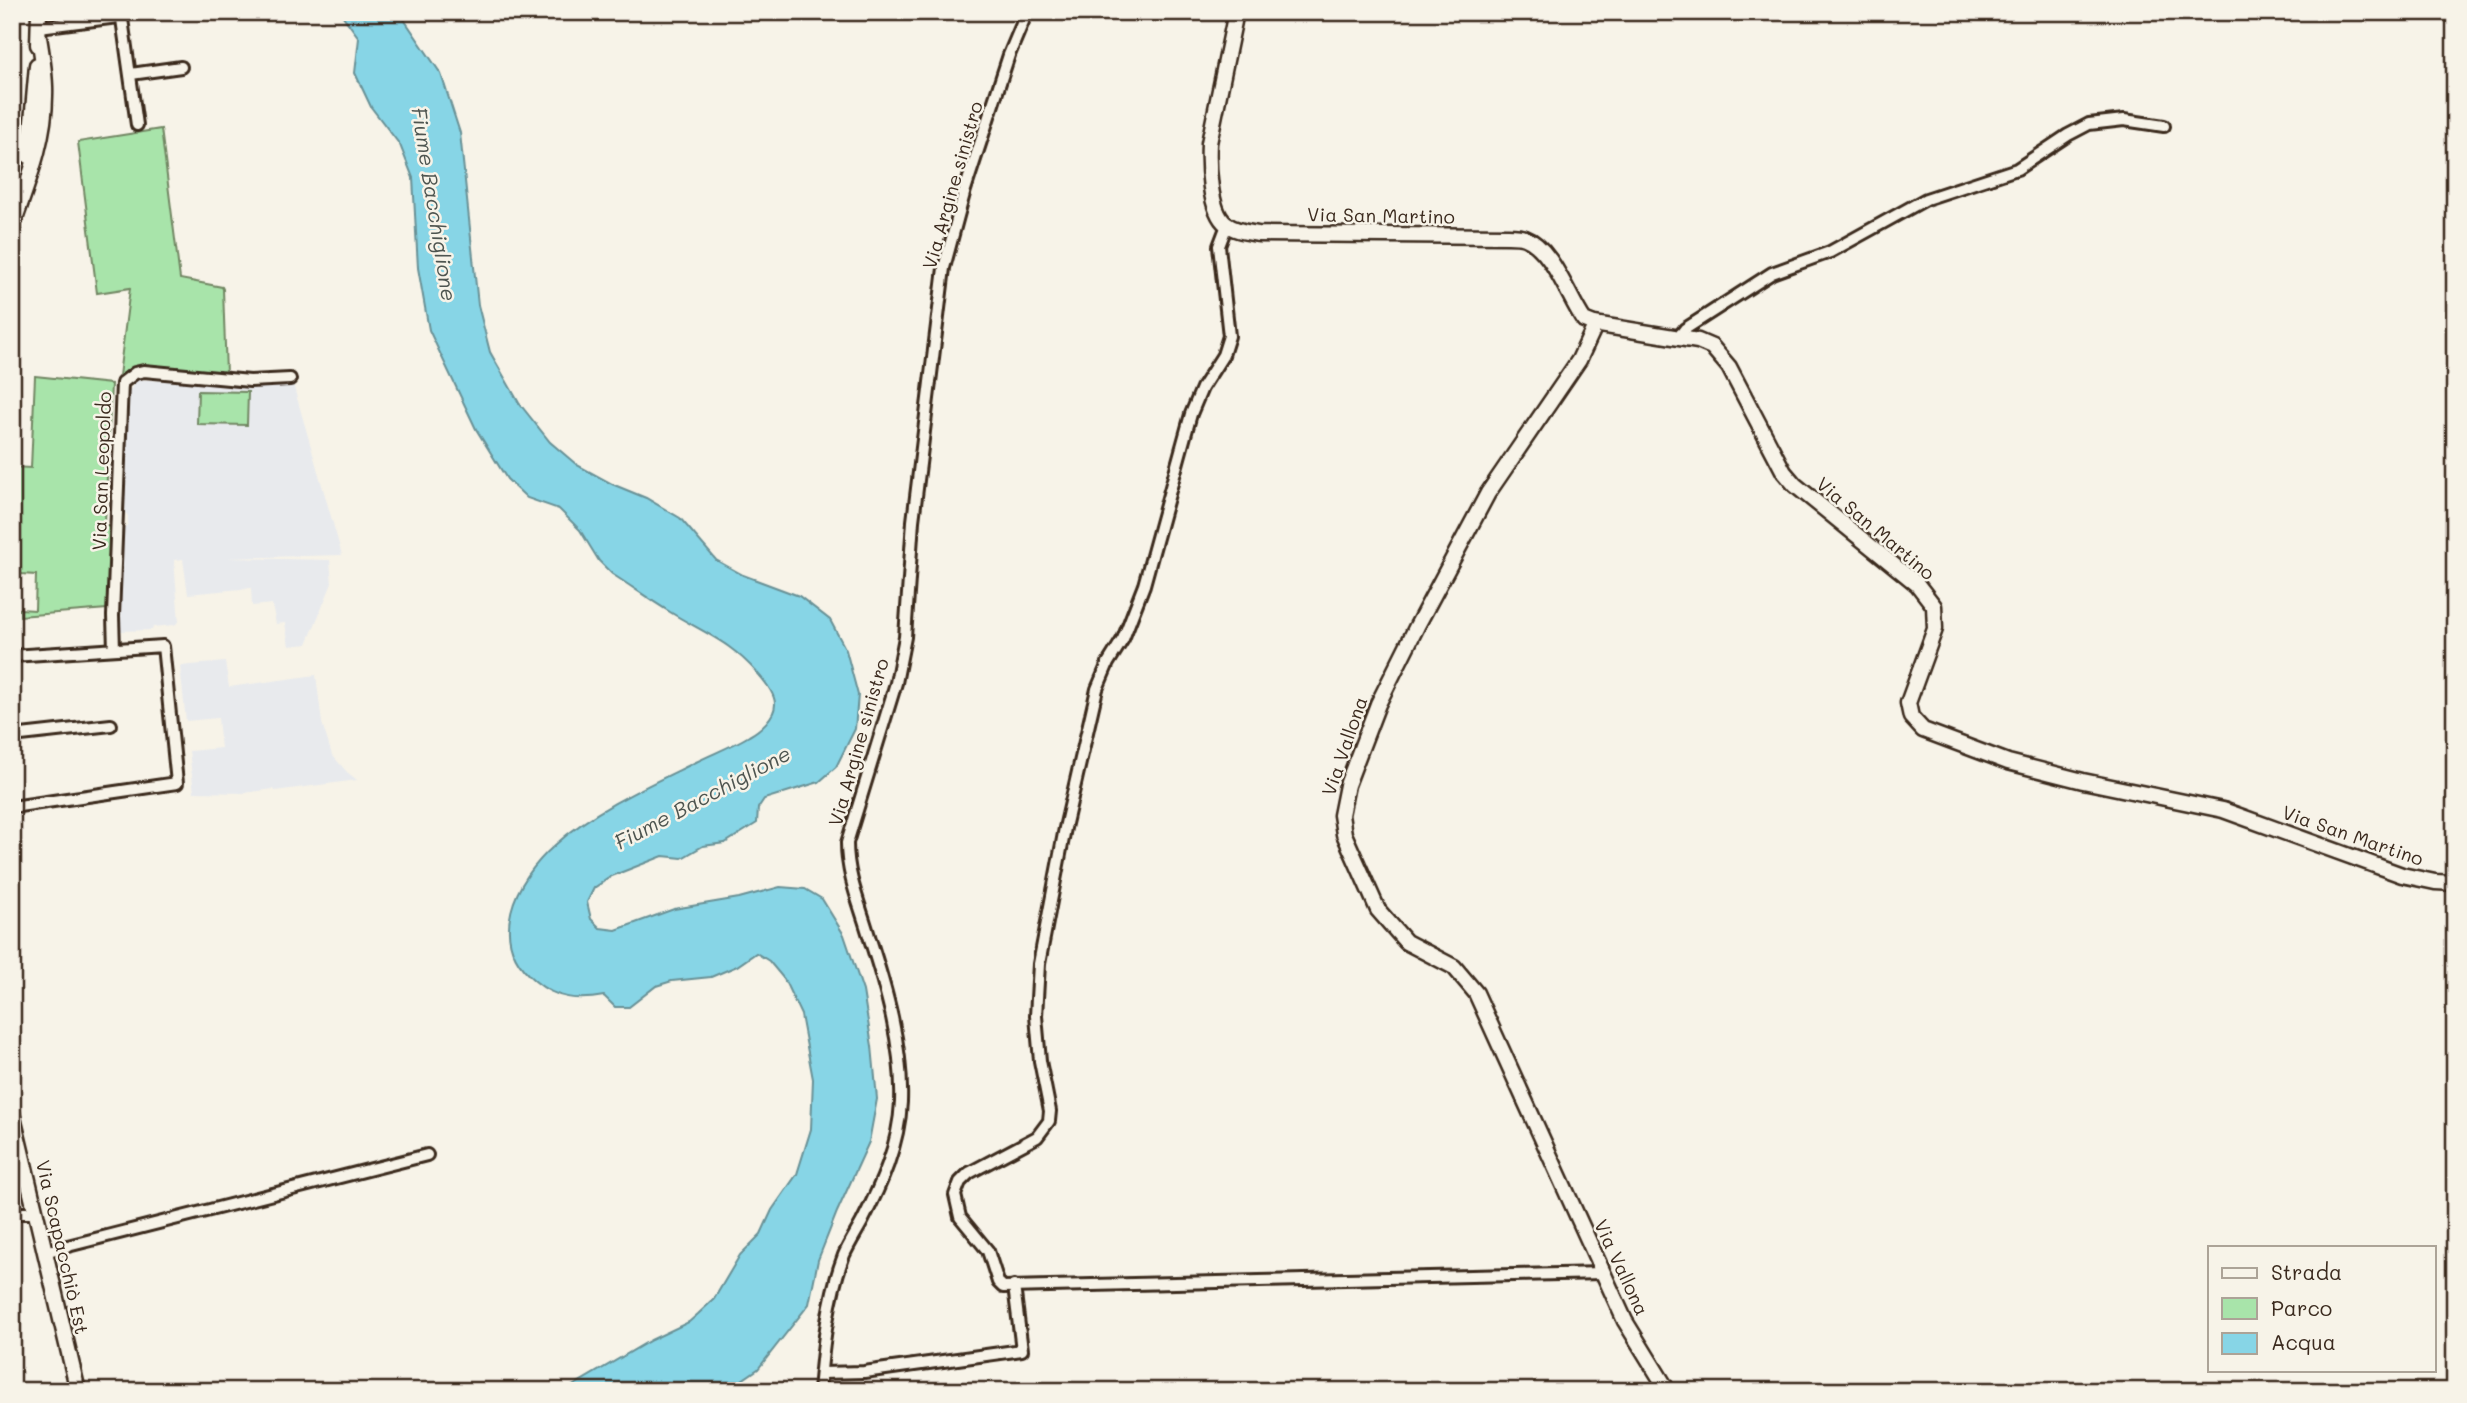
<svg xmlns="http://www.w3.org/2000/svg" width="2467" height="1403" font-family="Mali,sans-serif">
  <rect width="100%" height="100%" fill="#f7f3e8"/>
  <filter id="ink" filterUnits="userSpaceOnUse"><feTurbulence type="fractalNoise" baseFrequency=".0143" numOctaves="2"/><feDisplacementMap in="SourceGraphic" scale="14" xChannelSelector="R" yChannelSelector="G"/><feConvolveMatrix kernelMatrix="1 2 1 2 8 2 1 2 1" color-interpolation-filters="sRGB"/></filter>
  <g filter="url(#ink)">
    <g fill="#e8eaed">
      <polygon points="134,379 253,386 293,384 342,555 228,558 330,560 332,583 307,644 289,646 285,623 276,624 272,604 252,606 251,588 188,594 183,559 174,560 179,622 174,625 153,627 152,630 118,631 123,529 128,524 128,516 123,510 126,392 132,388"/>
      <polygon points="225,662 229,687 316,675 322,723 332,755 347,772 357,780 275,791 274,789 244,793 194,792 189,751 221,748 220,739 218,718 186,721 180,666"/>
    </g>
    <g fill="#a8e4aa" stroke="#728764" stroke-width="2">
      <polygon points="161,129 180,279 222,287 223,289 226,374 147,366 119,376 130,288 97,293 78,142"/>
      <polygon points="35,376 111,384 105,523 111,530 109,606 107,609 20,616 20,609 35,610 36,575 21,574 19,569 12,566 12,467 31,468"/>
      <polygon points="198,391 248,392 247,425 197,424"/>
    </g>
    <g fill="#87d5e6" stroke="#699196" stroke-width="2">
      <path d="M340 12H399L441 74 460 133 478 305 490 352 519 403 550 442 577 465 612 484 646 498 680 518 716 560 743 575 799 596 830 620 846 650 858 695 855 729 836 767 819 782 764 799 758 808 757 823 725 843 703 846 682 858 663 856 612 876 594 888 587 902 591 919 600 928 616 930 674 909 739 898 780 887 805 889 822 899 844 935 863 991 872 1046 877 1099 869 1142 837 1212 818 1260 809 1304 758 1369 736 1384 718 1391H564L651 1340 689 1322 698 1314 714 1299 740 1255 761 1234 772 1210 797 1174 811 1129 813 1079 801 1015 784 979 769 961 756 953 737 966 711 977 672 981 656 986 629 1007H615L604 996C578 1001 556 999 535 981 486 940 514 881 555 845 595 809 649 785 696 762 714 753 733 746 749 736 760 730 775 717 775 704 775 687 743 657 729 647 711 634 689 624 670 612 650 600 631 586 612 574L599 561 580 530 559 509 527 498 507 479 476 429 429 330 418 268 413 178 400 145 371 107 355 73 359 38Z"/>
      <polygon points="748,12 857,12 815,17"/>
    </g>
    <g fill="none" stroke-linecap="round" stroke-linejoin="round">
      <g stroke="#3b2a1e" stroke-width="16">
        <g id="street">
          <polyline points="39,27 118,17 122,19 137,125"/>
          <polyline points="131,74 181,67"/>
          <polyline points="12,153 29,157"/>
          <polyline points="1227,225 1219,246 1229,336 1223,355 1202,388 1191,414 1144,585 1123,639 1108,663 1097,689 1065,828 1039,964 1036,1016 1040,1061 1050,1111 1049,1121 1037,1137 969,1173 960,1182 955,1195 960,1217 988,1251 998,1282 1003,1287 1603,1273"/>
          <polyline points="1678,338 1685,329 1772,273 1830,252 1926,199 2017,169 2068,135 2089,124 2124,120 2164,126"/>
          <polyline points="114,649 113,616 122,383 135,373 144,371 250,381 290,379"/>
          <polyline points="12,656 163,646 177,783 12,807"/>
          <polyline points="12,736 111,725"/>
          <polyline points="12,1213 35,1213"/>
          <polyline points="44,1252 427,1155"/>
          <polyline points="821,1373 864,1372 1022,1350 1014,1286"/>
          <path d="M819 1391C823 1346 828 1297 844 1255 849 1244 856 1233 862 1222 881 1185 899 1145 901 1102 903 1047 886 988 869 936 860 905 847 876 847 843L896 683 905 637 913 521 944 268 965 190 1009 55 1027 12"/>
        </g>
      </g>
      <g stroke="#3b2a1e" stroke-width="19">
        <g id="secondary">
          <path d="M1236 12 1209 143C1208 163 1209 211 1226 224 1235 231 1247 232 1258 234L1508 236C1513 236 1520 236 1525 238 1552 248 1568 297 1584 320L1594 324 1698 341 1712 347 1729 367 1784 472 1795 485 1917 584 1934 606 1935 629 1908 703 1911 717 1923 730 2008 762 2083 781 2223 810 2402 875 2435 882 2455 883"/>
          <polyline points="38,45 39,12"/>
          <polyline points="29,156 37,65"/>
          <path d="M12 228C26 186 45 142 45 96 46 77 42 56 39 37"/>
          <polyline points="1594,324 1593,330 1579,360 1488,493 1417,626 1378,704 1347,785 1341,815 1344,834 1378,910 1406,942 1454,967 1476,993 1625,1321 1668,1391"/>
          <polyline points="12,1113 78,1391"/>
        </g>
      </g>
      <use href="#street" stroke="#f7f3e8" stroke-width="10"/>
      <use href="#secondary" stroke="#f7f3e8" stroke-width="14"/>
    </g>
  </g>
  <g text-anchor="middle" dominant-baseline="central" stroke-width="5" stroke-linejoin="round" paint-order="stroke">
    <g font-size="19" fill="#3b2a1e" stroke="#f7f3e8">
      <text transform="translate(952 185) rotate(-74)">Via Argine sinistro</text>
      <text transform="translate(1381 215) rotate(1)">Via San Martino</text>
      <text transform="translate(101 471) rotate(-88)">Via San Leopoldo</text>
      <text transform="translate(1876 528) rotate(40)">Via San Martino</text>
      <text transform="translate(858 742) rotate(-74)">Via Argine sinistro</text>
      <text transform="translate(1344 746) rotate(-71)">Via Vallona</text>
      <text transform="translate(2353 835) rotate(19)">Via San Martino</text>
      <text transform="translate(63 1247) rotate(77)">Via Scapacchiò Est</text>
      <text transform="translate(1622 1267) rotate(65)">Via Vallona</text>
    </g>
    <g font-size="21" font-style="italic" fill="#4e5550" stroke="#f7f3e8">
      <text transform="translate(435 204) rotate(81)">Fiume Bacchiglione</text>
      <text transform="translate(702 797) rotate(-28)">Fiume Bacchiglione</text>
    </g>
  </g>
  <rect width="2467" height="1403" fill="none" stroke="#f7f3e8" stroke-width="42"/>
  <rect x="21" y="21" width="2425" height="1361" fill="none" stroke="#3b2a1e" stroke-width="2.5" filter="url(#ink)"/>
  <rect x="2208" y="1246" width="228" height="126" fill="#f7f3e8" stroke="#aca397" stroke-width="2"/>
  <rect x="2222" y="1268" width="35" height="10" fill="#f7f3e8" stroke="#aca397" stroke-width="2"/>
  <text x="2271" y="1280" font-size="21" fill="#3b2a1e">Strada</text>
  <rect x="2222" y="1298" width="35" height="21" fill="#a8e4aa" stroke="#aca397" stroke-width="2"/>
  <text x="2271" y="1316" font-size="21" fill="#3b2a1e">Parco</text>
  <rect x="2222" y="1333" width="35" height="21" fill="#87d5e6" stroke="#aca397" stroke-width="2"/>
  <text x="2271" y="1350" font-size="21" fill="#3b2a1e">Acqua</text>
</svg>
